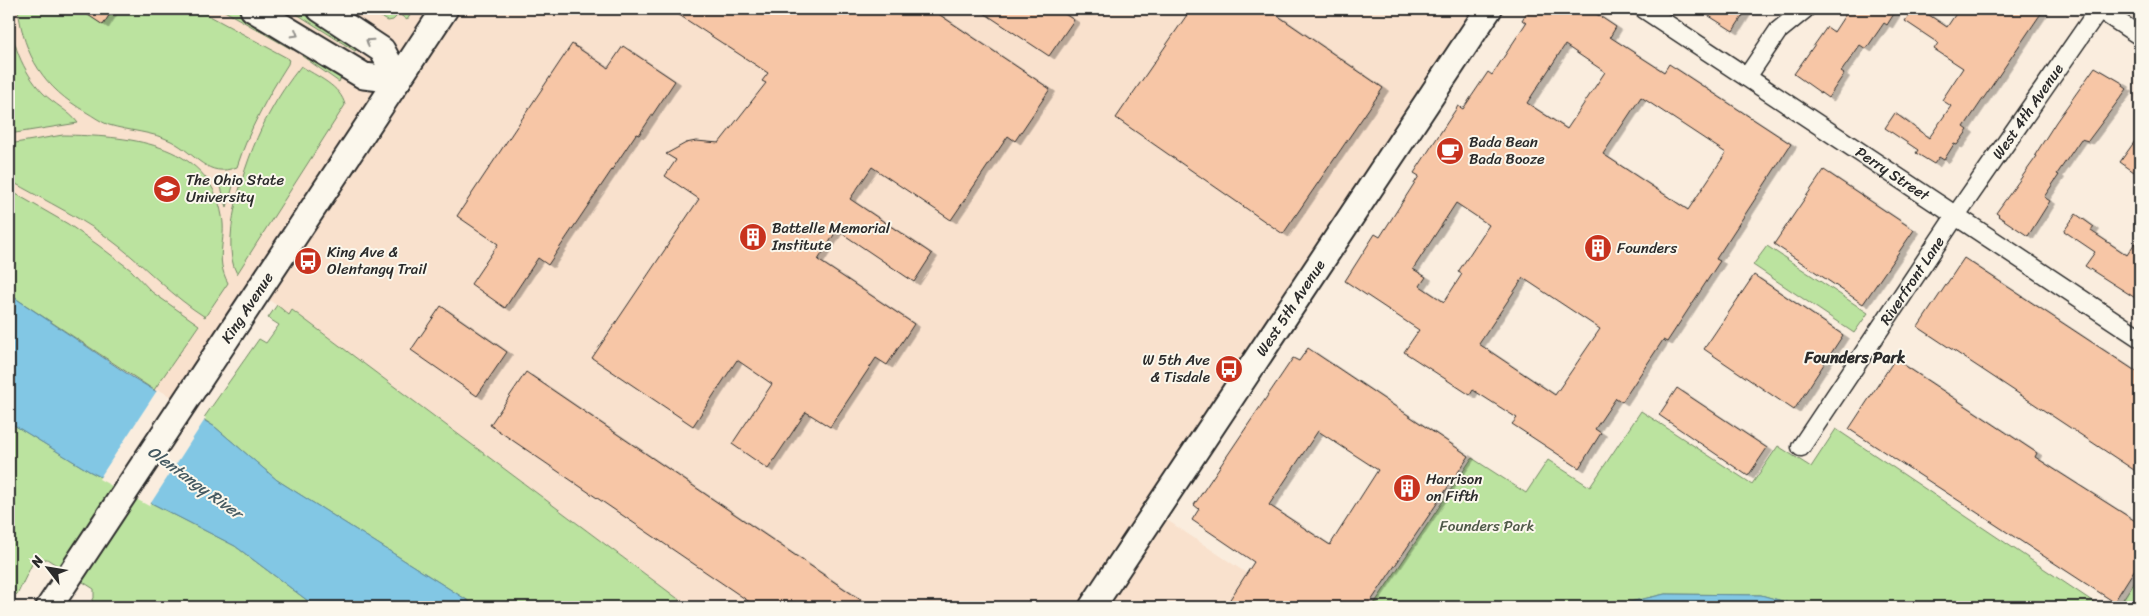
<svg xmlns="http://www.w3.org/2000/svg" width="2149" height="616" font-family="Sriracha,sans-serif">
  <defs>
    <filter id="shadow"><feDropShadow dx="5.5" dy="3" stdDeviation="0" flood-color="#0004"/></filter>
  </defs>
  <rect width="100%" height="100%" fill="#faedde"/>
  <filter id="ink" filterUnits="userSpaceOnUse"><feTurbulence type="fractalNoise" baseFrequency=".02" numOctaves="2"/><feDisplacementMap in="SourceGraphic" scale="10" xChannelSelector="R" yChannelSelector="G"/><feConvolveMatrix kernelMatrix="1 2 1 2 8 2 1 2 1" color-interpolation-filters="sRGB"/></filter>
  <g filter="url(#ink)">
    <polygon fill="#f9e1cd" points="9,9 1489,9 1155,512 1297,607 689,607 293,311 290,315 258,292 152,451 9,355"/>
    <g fill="#bbe39f" stroke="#738765">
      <path d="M18 9H79L103 24 113 9H197L289 59 288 64C267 97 249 130 237 167 207 179 197 154 171 141 153 132 129 131 109 125 101 122 93 116 86 112 44 88 24 56 18 9Z"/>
      <polygon points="221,9 236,9 296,45 293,50"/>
      <polygon points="289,9 305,9 361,45 355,51"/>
      <polygon points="367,9 414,9 407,20 399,14 393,20 388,21"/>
      <path d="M9 12C11 41 22 71 43 93 54 104 69 111 78 123L9 134Z"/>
      <polygon points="304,52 341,77 339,82 302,56"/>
      <path d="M301 66C316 76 341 86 345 105L237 274C217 239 250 146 269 114 278 97 289 81 301 66Z"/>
      <path d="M63 135C123 136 209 140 222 216 227 241 214 257 228 283L205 317C172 296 150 271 120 247 87 220 45 201 9 180V144Z"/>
      <polygon points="235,179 227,207 219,181"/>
      <polygon points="9,190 68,224 98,245 131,270 152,292 199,325 154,390 9,294"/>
      <polygon points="1767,246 1868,313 1854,333 1753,265"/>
      <polygon points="277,305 289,315 292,310 689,607 478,607 277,480 215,427 203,419 259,339 266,343 279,325 268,318"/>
      <polygon points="1641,411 1752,484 1778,446 1811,467 1836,429 2101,607 1803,607 1761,595 1665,594 1608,607 1372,607 1472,458 1526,493 1548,460 1590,487"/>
      <polygon points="9,422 89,471 235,546 316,607 169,607 161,603 133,602 127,607 88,607 94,598 94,589 47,559 34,560 17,595 9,587"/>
      <polygon points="2140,573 2140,607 2118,607"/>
    </g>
    <g fill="#82c7e4" stroke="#5f899a">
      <polygon points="9,294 132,377 215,427 277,480 478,607 316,607 235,546 89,471 9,422"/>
      <polygon points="1665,594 1761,595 1803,607 1608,607"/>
      <polygon points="133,602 161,603 169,607 127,607"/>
    </g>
    <polygon fill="#faedde" points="158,389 206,418 149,506 99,479"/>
    <g fill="#f7c6a6" stroke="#2b2b2b" fill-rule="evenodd" filter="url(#shadow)">
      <polygon points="79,9 113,9 103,25"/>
      <polygon points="670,9 931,9 1050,89 1015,141 1008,136 951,220 872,167 850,199 932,254 914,282 837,230 818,260 914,324 887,365 876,358 830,427 806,412 768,469 732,444 772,384 737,360 693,426 592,358 699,199 665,176 676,160 666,154 686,143 696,141 719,143 766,83 762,81 768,73"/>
      <polygon points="978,9 1057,9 1074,20 1049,56"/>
      <polygon points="1191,9 1268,9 1383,88 1283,234 1116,118"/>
      <path d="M1529 9H1589L1616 27 1610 37 1664 72 1669 64 1791 144 1716 259 1720 261 1667 342 1663 340 1622 402 1616 398 1595 429 1601 433 1579 468 1512 424 1517 418 1473 390 1470 395 1404 352 1419 330 1345 281 1375 234 1380 237 1419 176 1414 173 1458 106 1463 109 1488 72 1492 75 1526 23 1522 20ZM1565 45 1605 72 1567 129 1527 103ZM1641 97 1726 153 1688 210 1603 154ZM1456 203 1489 225 1458 272 1462 274 1444 302 1420 286 1426 277 1413 269ZM1523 278 1600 329 1555 395 1479 344Z"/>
      <polygon points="1698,9 1747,9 1733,31"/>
      <polygon points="1849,9 1897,9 1887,25 1884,23 1866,49 1860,45 1841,72 1844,74 1828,98 1794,74 1827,27 1834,32"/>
      <polygon points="1913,9 1920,9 1947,27 1959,9 2044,9 1964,127 1968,130 1957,145 1954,144 1944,160 1939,157 1934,164 1916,153 1918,150 1885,128 1895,113 1929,138 1951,106 1942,100 1963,68 1934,49 1938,43 1905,21"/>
      <polygon points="572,44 608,68 623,46 675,81 639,135 636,134 548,265 538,258 505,308 471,284 498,244 457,216"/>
      <polygon points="2095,67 2124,84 2123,86 2127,89 2088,141 2081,139 2057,174 2059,175 2044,197 2050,201 2028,236 1998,216 1999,215 1996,213 2037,156 2035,155 2056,122"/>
      <polygon points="2140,134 2140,163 2134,172 2120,162"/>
      <polygon points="1824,170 1914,230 1863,304 1774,244"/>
      <polygon points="2076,214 2094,227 2091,231 2127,255 2140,235 2140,301 2085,266 2095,252 2064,231"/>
      <polygon points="1964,258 2140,374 2140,474 1918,327"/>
      <polygon points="1754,275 1843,335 1794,410 1704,349"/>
      <polygon points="441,306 507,352 477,396 411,350"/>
      <path d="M1308 348 1469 456 1367 607H1225L1254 562 1192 520 1199 509 1194 505 1293 358 1299 361ZM1318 431 1378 470 1330 545 1269 505Z"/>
      <polygon points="1895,359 2037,453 2035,457 2140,524 2140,561 2114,602 1849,429"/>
      <polygon points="526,372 871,607 757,607 490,425"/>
      <polygon points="1677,388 1767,448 1748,476 1659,415"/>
    </g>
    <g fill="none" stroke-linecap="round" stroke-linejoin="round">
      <g stroke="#2b2b2b" stroke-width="21">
        <g id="street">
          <path id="s1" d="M1644 9 2140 338"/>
          <polyline points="2099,9 2140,36"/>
          <polyline points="1747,77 1778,31 1805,9"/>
          <path id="s2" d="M1801 447 1956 215 2099 9"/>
        </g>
      </g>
      <g stroke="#2b2b2b" stroke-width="29">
        <g id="secondary">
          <polyline points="253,9 364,76 398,80"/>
          <polyline points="320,9 382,50 398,80"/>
          <path id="s3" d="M49 607 445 9"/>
          <path id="s4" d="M1092 607 1489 9"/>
        </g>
      </g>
      <use href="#street" stroke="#fbf7ec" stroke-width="18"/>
      <use href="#secondary" stroke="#fbf7ec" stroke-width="25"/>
    </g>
    <defs><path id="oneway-chevron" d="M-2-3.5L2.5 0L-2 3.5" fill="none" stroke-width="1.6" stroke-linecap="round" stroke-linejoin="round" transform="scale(1.25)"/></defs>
    <g stroke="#93918c">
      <use href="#oneway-chevron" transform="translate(295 34) rotate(31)"/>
      <use href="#oneway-chevron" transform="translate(369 42) rotate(-146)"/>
    </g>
  </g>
  <defs>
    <g id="cafe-disc" transform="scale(1.4375)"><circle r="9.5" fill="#c8321e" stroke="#fbf7ec"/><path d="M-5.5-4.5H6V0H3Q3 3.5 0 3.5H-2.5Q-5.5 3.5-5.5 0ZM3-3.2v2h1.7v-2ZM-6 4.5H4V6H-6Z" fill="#fff"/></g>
    <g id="university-disc" transform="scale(1.4375)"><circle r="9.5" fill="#c8321e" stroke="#fbf7ec"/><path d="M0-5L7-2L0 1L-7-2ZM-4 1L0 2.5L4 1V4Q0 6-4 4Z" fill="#fff"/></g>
    <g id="building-disc" transform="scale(1.4375)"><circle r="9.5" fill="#c8321e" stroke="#fbf7ec"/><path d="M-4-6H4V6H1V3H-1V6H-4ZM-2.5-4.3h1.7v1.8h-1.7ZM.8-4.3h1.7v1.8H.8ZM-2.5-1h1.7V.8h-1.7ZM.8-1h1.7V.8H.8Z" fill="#fff"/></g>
    <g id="bus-disc" transform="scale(1.4375)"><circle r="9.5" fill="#c8321e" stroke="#fbf7ec"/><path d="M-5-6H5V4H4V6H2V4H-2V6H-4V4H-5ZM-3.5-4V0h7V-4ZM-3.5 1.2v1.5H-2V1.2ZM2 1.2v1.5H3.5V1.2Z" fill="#fff"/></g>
  </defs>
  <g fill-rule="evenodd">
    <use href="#cafe-disc" x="1450" y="151"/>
    <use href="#university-disc" x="167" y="189"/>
    <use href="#building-disc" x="753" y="237"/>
    <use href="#building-disc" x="1598" y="248"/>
    <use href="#bus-disc" x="308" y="261"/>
    <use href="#bus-disc" x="1229" y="369"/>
    <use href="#building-disc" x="1407" y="488"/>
  </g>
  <g text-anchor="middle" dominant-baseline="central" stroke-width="4" stroke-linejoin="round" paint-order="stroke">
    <g font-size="15" fill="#2b2b2b" stroke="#fbf7ec">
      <text stroke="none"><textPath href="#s2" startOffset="405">West 4th Avenue</textPath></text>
      <text stroke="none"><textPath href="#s1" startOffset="298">Perry Street</textPath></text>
      <text stroke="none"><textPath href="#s2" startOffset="200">Riverfront Lane</textPath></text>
      <text stroke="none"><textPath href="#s3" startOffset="359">King Avenue</textPath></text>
      <text stroke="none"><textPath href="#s4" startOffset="359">West 5th Avenue</textPath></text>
    </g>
    <g font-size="15" fill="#2b2b2b" stroke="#fbf7ec" text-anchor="start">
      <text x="1469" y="142">Bada Bean<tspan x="1469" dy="17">Bada Booze</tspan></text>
      <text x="186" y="180">The Ohio State<tspan x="186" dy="17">University</tspan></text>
      <text x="772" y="228">Battelle Memorial<tspan x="772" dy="17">Institute</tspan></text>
      <text x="1617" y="248">Founders</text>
      <text x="327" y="252">King Ave &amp;<tspan x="327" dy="17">Olentangy Trail</tspan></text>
      <text x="1210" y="360" text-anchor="end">W 5th Ave<tspan x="1210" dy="17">&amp; Tisdale</tspan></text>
      <text x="1426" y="479">Harrison<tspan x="1426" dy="17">on Fifth</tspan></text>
    </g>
    <g font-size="15" fill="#4f5948" stroke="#fbf7ec">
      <text x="1487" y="526">Founders Park</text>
    </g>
    <g font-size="16" font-weight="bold" fill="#2b2b2b" stroke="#fbf7ec">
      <text x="1855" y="357">Founders Park</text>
    </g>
    <g font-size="16" font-style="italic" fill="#455a62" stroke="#fbf7ec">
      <text transform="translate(195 482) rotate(36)">Olentangy River</text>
    </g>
  </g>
  <rect width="2149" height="616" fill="none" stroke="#fbf7ec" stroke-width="30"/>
  <rect x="15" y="15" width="2119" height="586" fill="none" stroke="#2b2b2b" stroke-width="2" filter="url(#ink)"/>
  <g transform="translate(48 568) rotate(301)" stroke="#fbf7ec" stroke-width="4" paint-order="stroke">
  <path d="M0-4L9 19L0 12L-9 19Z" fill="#2b2b2b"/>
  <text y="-8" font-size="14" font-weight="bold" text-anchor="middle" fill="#2b2b2b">N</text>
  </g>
</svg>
